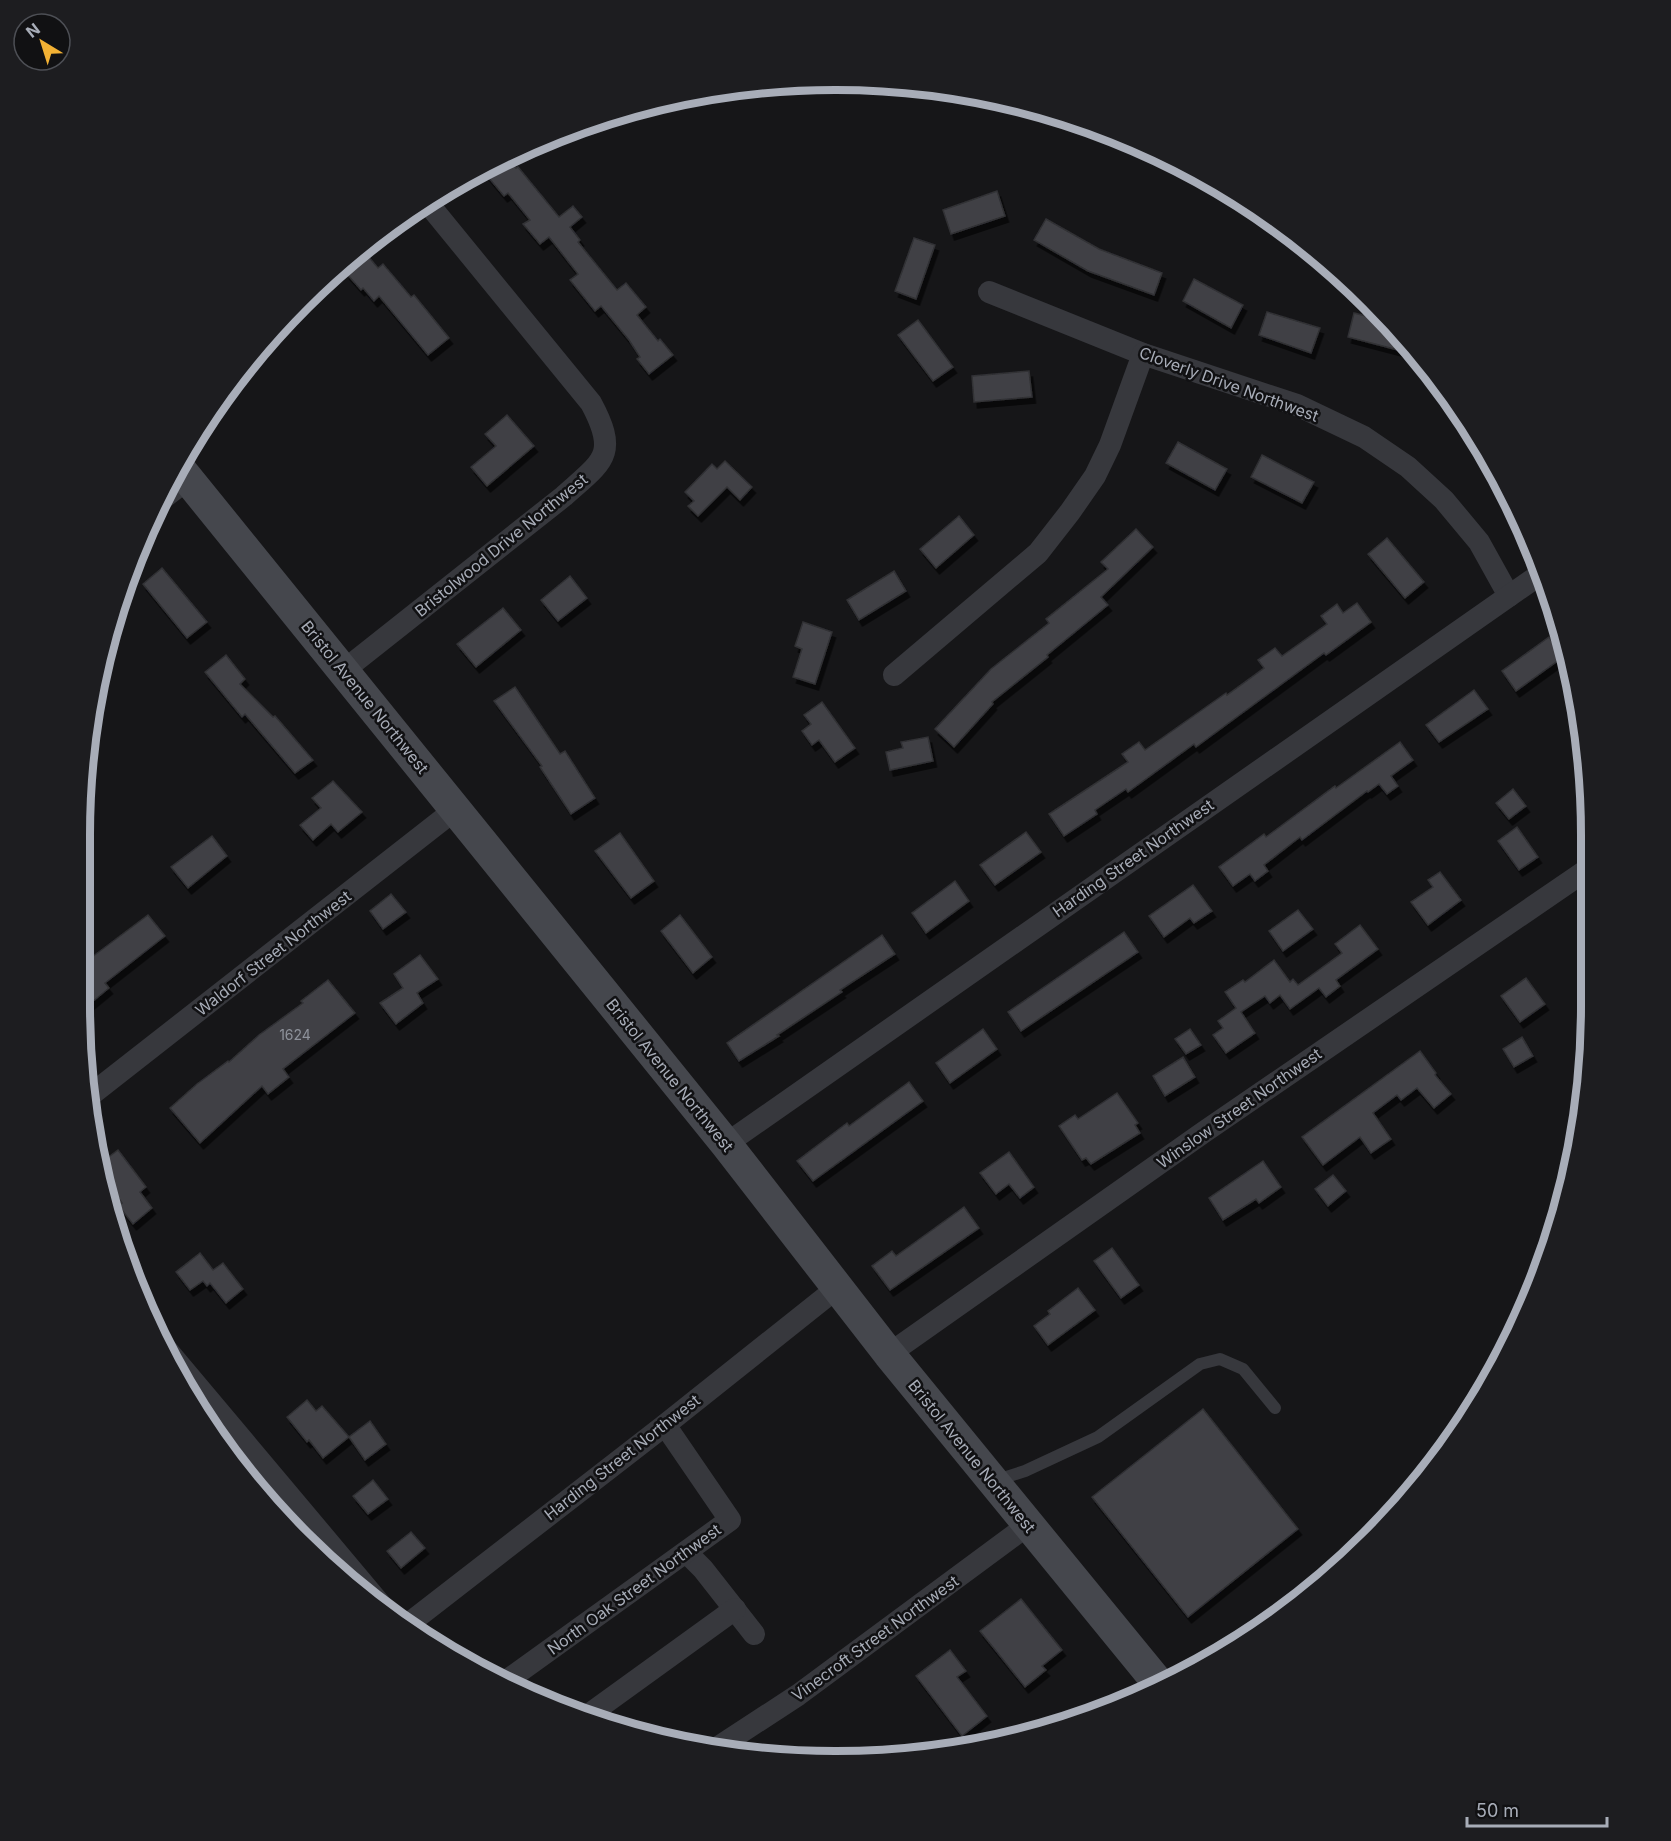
<svg xmlns="http://www.w3.org/2000/svg" width="1671" height="1841" font-family="Inter,sans-serif">
  <defs>
    <filter id="shadow"><feDropShadow dx="3.5" dy="6" stdDeviation="0" flood-color="#0009"/></filter>
  </defs>
  <rect width="100%" height="100%" fill="#161618"/>
  <g fill="#404145" stroke="#303034" stroke-width="1.5" filter="url(#shadow)">
    <polygon points="507,158 516,168 518,167 559,217 573,206 582,217 570,227 580,240 578,242 617,290 626,283 646,307 637,315 658,341 660,339 673,355 649,374 637,359 640,357 629,340 601,306 595,311 570,280 578,274 549,237 540,244 523,224 530,220 508,193 504,196 483,171"/>
    <polygon points="997,191 1005,216 951,234 943,210"/>
    <polygon points="1046,219 1099,249 1162,273 1154,295 1088,271 1034,240"/>
    <polygon points="914,238 935,245 916,299 895,291"/>
    <polygon points="367,255 378,268 383,264 411,297 414,295 449,338 428,355 379,296 374,301 363,288 361,290 346,273"/>
    <polygon points="1194,279 1243,305 1231,328 1183,301"/>
    <polygon points="1376,308 1401,339 1398,350 1348,337 1354,313 1374,318"/>
    <polygon points="1267,312 1320,328 1311,353 1259,335"/>
    <polygon points="918,320 953,367 933,381 898,335"/>
    <polygon points="1029,371 1032,397 974,402 972,376"/>
    <polygon points="507,415 534,446 487,486 471,467 496,446 485,434"/>
    <polygon points="1178,442 1227,469 1215,490 1166,463"/>
    <polygon points="1262,455 1314,482 1302,503 1251,477"/>
    <polygon points="725,461 752,487 740,500 727,487 698,516 688,506 694,501 685,492 712,464 717,469"/>
    <polygon points="959,516 974,535 936,568 920,549"/>
    <polygon points="1136,529 1153,547 1101,597 1108,605 1047,655 1048,657 992,702 993,704 954,747 935,729 991,669 1049,623 1046,619 1108,569 1101,562"/>
    <polygon points="1387,538 1424,582 1405,598 1368,554"/>
    <polygon points="162,568 207,622 187,638 143,584"/>
    <polygon points="894,571 906,591 859,620 847,600"/>
    <polygon points="570,576 587,598 558,621 541,600"/>
    <polygon points="1357,603 1371,622 1326,655 1324,653 1196,747 1194,744 1128,792 1126,789 1095,810 1097,814 1064,836 1049,814 1128,762 1122,754 1139,742 1145,750 1226,693 1227,695 1264,668 1258,660 1275,648 1282,656 1327,624 1321,616 1337,604 1343,613"/>
    <polygon points="503,608 521,630 476,667 457,644"/>
    <polygon points="803,622 832,632 815,684 793,677 802,649 795,646"/>
    <polygon points="1549,637 1563,657 1516,691 1502,671"/>
    <polygon points="226,655 245,679 240,684 273,717 275,716 313,760 295,773 245,714 242,717 205,672"/>
    <polygon points="515,687 560,754 565,751 595,798 571,814 540,767 542,766 494,701"/>
    <polygon points="1474,690 1488,709 1439,742 1426,725"/>
    <polygon points="822,702 855,748 835,762 819,740 812,745 802,731 811,724 804,715"/>
    <polygon points="928,737 933,761 890,770 886,752 903,748 901,742"/>
    <polygon points="1400,742 1413,760 1391,776 1398,786 1387,794 1379,784 1368,792 1367,791 1302,840 1300,837 1264,865 1268,871 1255,881 1250,874 1233,886 1219,867 1264,834 1266,837 1335,786 1336,788"/>
    <polygon points="333,781 362,812 338,832 331,824 313,840 300,825 321,808 312,798"/>
    <polygon points="1513,789 1526,806 1509,819 1496,803"/>
    <polygon points="1517,827 1538,857 1519,870 1498,841"/>
    <polygon points="1026,832 1041,852 995,885 980,865"/>
    <polygon points="620,833 654,881 631,898 595,851"/>
    <polygon points="212,836 227,856 188,888 171,867"/>
    <polygon points="1440,872 1461,900 1428,925 1411,902 1433,887 1428,880"/>
    <polygon points="955,881 969,901 926,933 912,913"/>
    <polygon points="1193,885 1212,911 1194,923 1190,918 1164,937 1149,916"/>
    <polygon points="391,894 406,912 383,929 370,911"/>
    <polygon points="1298,910 1313,929 1283,951 1269,931"/>
    <polygon points="148,915 165,936 105,983 109,988 80,1012 80,966"/>
    <polygon points="680,915 712,957 693,973 661,931"/>
    <polygon points="1360,925 1378,949 1336,980 1340,986 1326,997 1319,988 1290,1009 1280,995 1270,1003 1265,996 1241,1012 1255,1033 1226,1053 1213,1035 1223,1028 1218,1021 1236,1008 1225,992 1243,980 1245,982 1274,960 1290,982 1293,979 1298,985 1342,953 1335,944"/>
    <polygon points="1124,932 1138,952 1021,1031 1008,1012"/>
    <polygon points="882,935 895,954 840,990 842,992 777,1035 779,1036 739,1061 727,1043"/>
    <polygon points="420,955 438,979 417,993 423,1003 396,1024 380,1003 403,988 394,974"/>
    <polygon points="1526,978 1545,1004 1520,1022 1501,996"/>
    <polygon points="328,980 355,1013 283,1069 289,1077 268,1094 262,1086 200,1143 170,1108 197,1084 228,1061 229,1062 259,1035 303,1003 301,1001"/>
    <polygon points="983,1029 997,1049 950,1083 936,1063"/>
    <polygon points="1190,1029 1201,1045 1186,1054 1175,1039"/>
    <polygon points="1522,1037 1533,1056 1514,1067 1503,1049"/>
    <polygon points="1420,1051 1436,1073 1435,1075 1451,1094 1434,1108 1417,1088 1401,1100 1397,1095 1373,1113 1391,1139 1371,1153 1360,1137 1323,1165 1302,1137"/>
    <polygon points="1183,1057 1195,1077 1165,1096 1153,1076"/>
    <polygon points="909,1082 923,1101 813,1181 797,1161 847,1123 849,1126"/>
    <polygon points="1117,1093 1138,1123 1135,1125 1140,1133 1091,1164 1086,1158 1082,1160 1059,1126 1075,1115 1078,1119"/>
    <polygon points="118,1150 146,1187 140,1192 152,1208 133,1224 118,1205 122,1203 101,1173 98,1165"/>
    <polygon points="1009,1152 1034,1187 1020,1198 1009,1184 996,1194 980,1173"/>
    <polygon points="1263,1161 1281,1187 1259,1203 1256,1199 1223,1220 1209,1198"/>
    <polygon points="1333,1175 1346,1191 1328,1206 1315,1189"/>
    <polygon points="964,1207 979,1228 890,1290 872,1266 892,1251 896,1256"/>
    <polygon points="1112,1248 1139,1285 1121,1298 1094,1261"/>
    <polygon points="200,1253 213,1270 223,1263 243,1289 226,1303 210,1283 207,1286 203,1281 190,1290 176,1272"/>
    <polygon points="1078,1288 1095,1310 1048,1345 1034,1326 1050,1314 1048,1311"/>
    <polygon points="307,1400 316,1411 322,1406 349,1437 323,1458 309,1440 307,1442 287,1417"/>
    <polygon points="1203,1409 1298,1529 1188,1617 1092,1497"/>
    <polygon points="370,1421 386,1444 365,1460 349,1437"/>
    <polygon points="373,1480 388,1499 368,1514 353,1496"/>
    <polygon points="411,1532 425,1548 401,1568 387,1551"/>
    <polygon points="1021,1599 1062,1650 1042,1666 1046,1670 1025,1687 980,1631"/>
    <polygon points="950,1650 966,1671 957,1677 987,1716 962,1736 916,1676"/>
  </g>
  <g fill="none" stroke-linecap="round" stroke-linejoin="round">
    <polyline stroke="#37383d" stroke-width="12" points="994,1481 1025,1471 1098,1437 1200,1364 1220,1359 1243,1369 1275,1408"/>
    <g stroke="#37383d" stroke-width="22">
      <polyline points="989,292 1143,354 1297,405 1364,437 1408,467 1444,500 1479,542 1509,596"/>
      <polyline points="162,499 188,479"/>
      <path d="M343 671 564 496C603 461 619 455 591 403L426 201"/>
      <polyline points="894,675 1038,553 1070,512 1095,476 1110,445 1143,354"/>
      <polyline points="88,1097 456,809"/>
      <polyline points="726,1144 1542,573"/>
      <polyline points="157,1338 387,1612"/>
      <polyline points="889,1354 1204,1132 1591,867"/>
      <polyline points="686,1552 703,1569 754,1634"/>
      <polyline points="407,1625 665,1425 837,1288"/>
      <polyline points="502,1684 730,1520 665,1425"/>
      <polyline points="587,1716 735,1609"/>
      <polyline points="720,1746 798,1695 1028,1525"/>
    </g>
    <polyline stroke="#45474d" stroke-width="32" points="179,468 726,1144 889,1354 1159,1684"/>
  </g>
  <g text-anchor="middle" dominant-baseline="central" stroke-width="5" stroke-linejoin="round" paint-order="stroke">
    <g font-size="14" fill="#8e929b">
      <text x="295" y="1034">1624</text>
    </g>
    <g font-size="16" fill="#a8adb8" stroke="#111113">
      <text transform="translate(1229 384) rotate(20)">Cloverly Drive Northwest</text>
      <text transform="translate(501 545) rotate(-39)">Bristolwood Drive Northwest</text>
      <text transform="translate(365 697) rotate(51)">Bristol Avenue Northwest</text>
      <text transform="translate(1133 858) rotate(-35)">Harding Street Northwest</text>
      <text transform="translate(273 953) rotate(-38)">Waldorf Street Northwest</text>
      <text transform="translate(670 1075) rotate(51)">Bristol Avenue Northwest</text>
      <text transform="translate(1239 1108) rotate(-35)">Winslow Street Northwest</text>
      <text transform="translate(972 1456) rotate(51)">Bristol Avenue Northwest</text>
      <text transform="translate(622 1457) rotate(-38)">Harding Street Northwest</text>
      <text transform="translate(634 1589) rotate(-36)">North Oak Street Northwest</text>
      <text transform="translate(875 1638) rotate(-36)">Vinecroft Street Northwest</text>
    </g>
  </g>
  <path d="M0 0H1671V1841H0ZM835 90H836A745 745 0 0 1 1581 835V1006A745 745 0 0 1 836 1751H835A745 745 0 0 1 90 1006V835A745 745 0 0 1 835 90Z" fill="#1d1d20" fill-rule="evenodd"/>
  <path fill="none" stroke="#a8adb8" stroke-width="8" d="M835 90H836A745 745 0 0 1 1581 835V1006A745 745 0 0 1 836 1751H835A745 745 0 0 1 90 1006V835A745 745 0 0 1 835 90Z"/>
  <g transform="translate(42 42) rotate(322)"><circle r="28" fill="#111113" stroke="#4d4f55" stroke-width="1.5"/>
  <path d="M0-4.5L10 22L0 15L-10 22Z" fill="#f2b134"/>
  <text y="-9" font-size="16" font-weight="bold" text-anchor="middle" fill="#a8adb8">N</text>
  </g>
  <path d="M1467 1817v9h140v-9" fill="none" stroke="#a8adb8" stroke-width="3"/>
  <text x="1476" y="1817" font-size="18" fill="#a8adb8" stroke="#111113" stroke-width="4.5" paint-order="stroke">50 m</text>
</svg>
